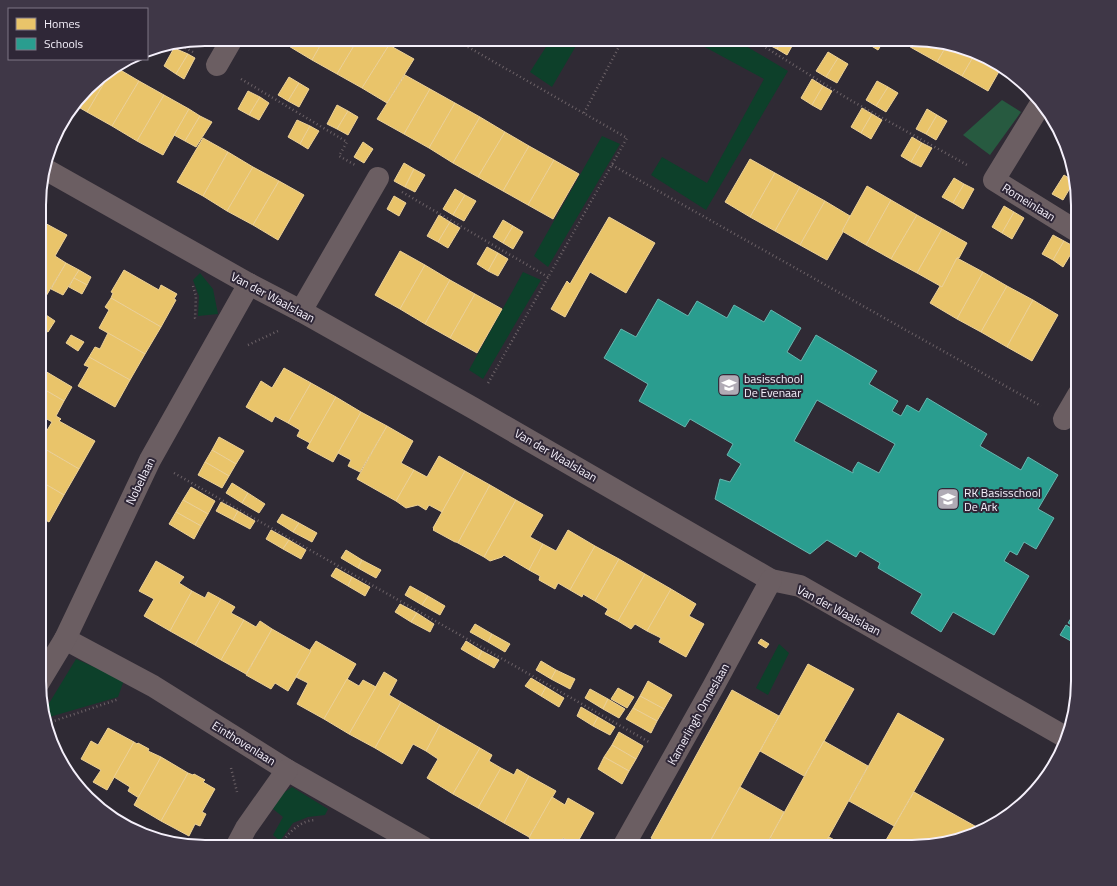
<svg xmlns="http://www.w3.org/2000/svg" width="1117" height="886" font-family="'Titillium Web',sans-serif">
  <rect width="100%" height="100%" fill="#2f2a34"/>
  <g fill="#0d402a">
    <polygon points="551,39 580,39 552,87 530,72"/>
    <polygon points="690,39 734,39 788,71 706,210 651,175 662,157 707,183 764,79"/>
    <polygon points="602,136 620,144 548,267 534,256"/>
    <polygon points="523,272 541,280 483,379 469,370"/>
    <polygon points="200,273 213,289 218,314 198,316 199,296 193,280"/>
    <polygon points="779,644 789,653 768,695 756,688"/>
    <polygon points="76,659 124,680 118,697 46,718 48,705"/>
    <polygon points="292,787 328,809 325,815 308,817 293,823 280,841 273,835 283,817 273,809 282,794"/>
  </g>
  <polygon fill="#275a40" points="1002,100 1021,112 990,155 963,135"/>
  <g fill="#e9c46a" stroke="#edd196">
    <polygon points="291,39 324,39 312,60 287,45"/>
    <polygon points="324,39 358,39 337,74 312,60"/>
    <polygon points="358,39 379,39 389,45 362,88 337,74"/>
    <polygon points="769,39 783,39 777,49 767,44"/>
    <polygon points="783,39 796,39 787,55 777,49"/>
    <polygon points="860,39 885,39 878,50"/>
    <polygon points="897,39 917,39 912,48"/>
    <polygon points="917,39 923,39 947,45 937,62 912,48"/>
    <polygon points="389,45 414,59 387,103 362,88"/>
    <polygon points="947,45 976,52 962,76 937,62"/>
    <polygon points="174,48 188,54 176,74 164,66"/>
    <polygon points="828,52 838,58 826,77 816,71"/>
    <polygon points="976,52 1001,68 988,91 962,76"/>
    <polygon points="188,54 195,58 184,79 176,74"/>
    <polygon points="838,58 848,64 837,83 826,77"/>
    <polygon points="117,68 139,81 112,126 87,112 111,71"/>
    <polygon points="111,71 87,112 75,105 96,80"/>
    <polygon points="405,75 430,89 404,134 377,119"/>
    <polygon points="289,77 299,83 288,101 278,95"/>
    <polygon points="812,79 823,86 812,105 801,98"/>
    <polygon points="139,81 164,95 137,141 112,126"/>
    <polygon points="877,81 888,87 876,106 866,100"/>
    <polygon points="299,83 309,89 299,107 288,101"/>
    <polygon points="823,86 832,91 821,110 812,105"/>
    <polygon points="888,87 898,93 886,112 876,106"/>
    <polygon points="430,89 455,103 429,148 404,134"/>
    <polygon points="248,91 260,97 249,115 238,109"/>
    <polygon points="164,95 189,109 163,155 137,141"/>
    <polygon points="260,97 269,103 259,120 249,115"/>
    <polygon points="455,103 480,117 453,163 429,148"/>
    <polygon points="337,105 348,111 337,129 327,124"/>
    <polygon points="862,108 872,114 861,133 851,127"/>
    <polygon points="189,109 200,116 185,141 174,135"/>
    <polygon points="927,109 937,115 926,134 916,129"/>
    <polygon points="348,111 358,117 348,135 337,129"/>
    <polygon points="872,114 882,120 871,139 861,133"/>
    <polygon points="937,115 947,121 936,140 926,134"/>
    <polygon points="200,116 212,122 196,147 185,141"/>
    <polygon points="480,117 505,132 478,177 453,163"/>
    <polygon points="297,120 310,126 300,144 288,137"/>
    <polygon points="310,126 319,131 308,149 300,144"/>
    <polygon points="505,132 529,146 503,191 478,177"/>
    <polygon points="912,137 922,143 911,162 901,156"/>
    <polygon points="203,138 228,152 203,196 177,182"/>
    <polygon points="363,142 373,149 364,163 354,157"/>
    <polygon points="922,143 932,148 921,167 911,162"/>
    <polygon points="529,146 554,160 528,205 503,191"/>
    <polygon points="228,152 253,167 227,211 203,196"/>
    <polygon points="750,159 775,173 750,217 725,202"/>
    <polygon points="554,160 579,174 553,219 528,205"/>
    <polygon points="404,163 414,169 405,187 394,181"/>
    <polygon points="253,167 279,181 253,225 227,211"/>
    <polygon points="414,169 425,175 415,192 405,187"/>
    <polygon points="775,173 800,187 775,231 750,217"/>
    <polygon points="1064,175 1072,180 1073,183 1063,200 1052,194"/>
    <polygon points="954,178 964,184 953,203 942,197"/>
    <polygon points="279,181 304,195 278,240 253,225"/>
    <polygon points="964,184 974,189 963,209 953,203"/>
    <polygon points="867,186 891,200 866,245 842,231"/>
    <polygon points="800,187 825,201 800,245 775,231"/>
    <polygon points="455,189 465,195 453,215 443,209"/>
    <polygon points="465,195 476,201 464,221 453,215"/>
    <polygon points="394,196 406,203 399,216 387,209"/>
    <polygon points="891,200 917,215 891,259 866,245"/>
    <polygon points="825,201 850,216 842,231 843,232 827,260 800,245"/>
    <polygon points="1004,206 1014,212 1002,233 992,227"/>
    <polygon points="1014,212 1024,218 1012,239 1002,233"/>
    <polygon points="439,215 450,222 438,242 427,236"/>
    <polygon points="917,215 942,229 917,273 891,259"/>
    <polygon points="609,217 655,243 626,293 590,272 565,317 551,309 567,281 570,284"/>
    <polygon points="503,220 513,226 503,243 493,237"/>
    <polygon points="41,221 67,235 55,256 66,263 40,306 40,280 46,272 40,268"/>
    <polygon points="450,222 460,228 448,248 438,242"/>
    <polygon points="513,226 523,232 513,249 503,243"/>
    <polygon points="942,229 967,243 959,258 957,258 942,287 917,273"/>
    <polygon points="1053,235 1064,241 1053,260 1042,254"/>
    <polygon points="1064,241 1075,247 1063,267 1053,260"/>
    <polygon points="487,247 498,253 488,271 477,264"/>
    <polygon points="400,251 425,265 400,309 375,295"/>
    <polygon points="498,253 508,259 498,276 488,271"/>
    <polygon points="957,258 983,272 957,319 930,303 940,286 942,287"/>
    <polygon points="66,263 79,270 63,295 51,289"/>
    <polygon points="425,265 450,280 425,324 400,309"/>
    <polygon points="79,270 91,277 87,285 74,278"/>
    <polygon points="124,270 159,290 161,285 177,294 174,299 176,300 161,327 111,298 113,293 111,292"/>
    <polygon points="983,272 1007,286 981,332 957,319"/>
    <polygon points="74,278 87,285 82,294 69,287"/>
    <polygon points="450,280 475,294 450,338 425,324"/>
    <polygon points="1007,286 1033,300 1007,347 981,332"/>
    <polygon points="475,294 502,309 477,353 450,338"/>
    <polygon points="111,298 161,327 145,354 99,328 109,310 105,307"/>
    <polygon points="1033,300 1058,315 1032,361 1007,347"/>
    <polygon points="43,313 55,321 48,332 40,327 40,318"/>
    <polygon points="108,333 145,354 130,380 89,357 95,347 100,349"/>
    <polygon points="71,335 84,342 78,351 66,343"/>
    <polygon points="89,357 130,380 115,407 78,386 89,367 84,365"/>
    <polygon points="40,368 72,387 64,401 40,387"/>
    <polygon points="284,368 311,383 288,423 275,416 272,422 246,407 261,381 272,388"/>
    <polygon points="311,383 336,397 310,443 297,436 300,430 288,423"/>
    <polygon points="40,387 64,401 56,416 61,419 59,421 95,441 79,469 40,446 40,442 52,422 40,415 40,412 42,409 40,408"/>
    <polygon points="336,397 361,412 333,462 307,448"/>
    <polygon points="361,412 387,426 360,472 348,466 351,460 338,453"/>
    <polygon points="387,426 413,441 401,463 414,470 396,501 357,479"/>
    <polygon points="219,437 244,451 236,464 212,450"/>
    <polygon points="43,448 79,469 64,495 40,481 40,453"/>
    <polygon points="212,450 236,464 229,476 205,462"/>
    <polygon points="439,456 465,471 442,512 429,505 426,510 418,505 406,508 396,501 414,470 427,477"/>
    <polygon points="205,462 229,476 222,488 198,475"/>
    <polygon points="465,471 490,485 458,543 456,542 455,542 433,530 434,529 433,528"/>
    <polygon points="40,481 64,495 49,522 40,517"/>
    <polygon points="232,483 248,493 242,503 226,493"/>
    <polygon points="490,485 516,500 484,557 458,543"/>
    <polygon points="191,487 215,501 208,514 183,500"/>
    <polygon points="248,493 265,504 259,513 242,503"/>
    <polygon points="183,500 208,514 201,526 176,512"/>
    <polygon points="516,500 543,515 530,537 543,544 529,570 504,555 502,557 490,561 484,557"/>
    <polygon points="221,502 238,511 233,520 216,511"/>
    <polygon points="238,511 255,521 250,529 233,520"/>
    <polygon points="176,512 201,526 194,539 169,524"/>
    <polygon points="282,514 299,523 293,532 277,522"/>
    <polygon points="299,523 317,533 312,542 293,532"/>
    <polygon points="271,530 289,540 283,549 266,539"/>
    <polygon points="568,530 595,546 570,590 558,583 555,589 539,580 540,576 529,570 543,544 556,551"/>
    <polygon points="289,540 306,550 301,559 283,549"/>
    <polygon points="595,546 619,559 595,601 583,594 582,597 570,590"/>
    <polygon points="346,550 362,560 358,568 341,558"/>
    <polygon points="619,559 645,574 618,621 605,614 608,609 595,601"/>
    <polygon points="362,560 381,570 376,578 358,568"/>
    <polygon points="156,561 184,577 179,583 192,591 170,631 144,616 154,599 139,591"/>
    <polygon points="336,568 352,577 348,586 331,576"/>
    <polygon points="645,574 671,589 647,631 635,624 631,629 618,621"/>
    <polygon points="352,577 370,587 365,596 348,586"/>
    <polygon points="410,586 428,596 422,605 405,595"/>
    <polygon points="671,589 696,604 689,616 704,624 686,657 659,642 661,638 647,631"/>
    <polygon points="192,591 205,598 208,592 221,599 195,645 170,631"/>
    <polygon points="428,596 445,606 440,615 422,605"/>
    <polygon points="221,599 235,607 231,613 244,620 221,660 195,645"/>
    <polygon points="400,604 417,613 411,622 395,612"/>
    <polygon points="417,613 434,624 430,632 411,622"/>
    <polygon points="244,620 256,627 260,621 272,629 246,674 221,660"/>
    <polygon points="475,624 492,634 488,642 470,632"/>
    <polygon points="272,629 311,651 288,691 275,683 271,689 246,675"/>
    <polygon points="492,634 510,644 505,652 488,642"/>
    <polygon points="761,639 769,644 766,648 758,643"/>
    <polygon points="316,641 356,664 324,719 297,704 308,683 296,677 311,651 310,650"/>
    <polygon points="466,641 482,651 478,659 461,649"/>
    <polygon points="482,651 499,660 494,668 478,659"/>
    <polygon points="541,661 556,670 551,679 536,670"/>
    <polygon points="808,664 854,689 804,776 760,751"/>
    <polygon points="556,670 575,679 570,689 551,679"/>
    <polygon points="384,672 397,680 389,695 401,702 375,748 349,734"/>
    <polygon points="531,678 546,687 541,696 525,686"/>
    <polygon points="347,679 359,686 363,680 376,687 349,734 324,719"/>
    <polygon points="648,681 672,695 664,709 640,696"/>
    <polygon points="546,687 564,698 559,707 541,696"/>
    <polygon points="618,688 634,697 627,708 611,699"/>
    <polygon points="590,689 608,699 603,709 585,698"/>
    <polygon points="732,690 779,716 707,847 666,847 651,838"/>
    <polygon points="640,696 664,709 657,721 633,708"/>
    <polygon points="608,699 625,709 619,718 603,709"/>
    <polygon points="401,702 440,725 426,751 413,744 402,764 375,748"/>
    <polygon points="581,707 598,717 593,726 577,716"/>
    <polygon points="633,708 657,721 651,733 626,719"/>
    <polygon points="898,713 944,739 894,826 849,801"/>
    <polygon points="598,717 615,727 610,735 593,726"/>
    <polygon points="440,725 480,748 453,794 427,778 438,759 426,751"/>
    <polygon points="108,728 134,742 107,790 93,782 101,770 81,759 91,741 98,745"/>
    <polygon points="619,732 643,746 636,759 612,745"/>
    <polygon points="824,741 868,766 823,847 786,847 770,838"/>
    <polygon points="134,742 137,744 138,743 149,749 148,751 161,757 139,798 128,791 130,787 114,777"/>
    <polygon points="612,745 636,759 629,771 604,757"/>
    <polygon points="480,748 492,755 489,761 501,768 478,808 453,794"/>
    <polygon points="161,757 188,773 161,821 134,805"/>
    <polygon points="604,757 629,771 622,784 598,769"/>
    <polygon points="501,768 514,775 517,769 529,776 504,823 478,808"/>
    <polygon points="188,773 193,775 194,774 205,780 203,782 215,789 202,812 206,814 200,826 195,824 189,836 161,821"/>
    <polygon points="529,776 556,791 529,837 504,823"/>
    <polygon points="740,787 784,812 770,838 764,847 707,847"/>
    <polygon points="914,792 982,830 976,834 912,847 882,847"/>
    <polygon points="552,797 565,805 568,798 594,813 576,845 563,838 558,847 546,847 529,838"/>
    <polygon points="829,837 847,847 823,847"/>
  </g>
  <g fill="#2a9d8f" stroke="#67b6af" fill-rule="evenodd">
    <path d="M658 299 688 316 697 301 727 318 734 305 764 322 771 310 801 328 787 352 801 361 816 335 877 371 869 384 898 401 892 411 901 416 907 405 919 412 927 398 987 434 980 446 1021 470 1028 457 1058 475 1038 509 1054 518 1036 549 1024 542 1017 555 1010 551 1004 561 1029 576 994 635 953 612 941 632 911 613 922 594 878 568 880 563 860 551 856 557 827 540 810 554 715 499 720 479 730 482 741 464 727 455 733 444 690 419 685 427 639 401 648 384 604 358 621 329 636 337ZM817 400 895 444 879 473 858 462 853 470V473L794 441Z"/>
    <polygon points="1078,607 1078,629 1068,623"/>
    <polygon points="1066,625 1078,632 1078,645 1060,635"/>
  </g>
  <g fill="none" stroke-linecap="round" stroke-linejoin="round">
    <g stroke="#6c6267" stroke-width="2.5" stroke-dasharray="1 3" stroke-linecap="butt">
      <polyline points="454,39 627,138 487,385"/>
      <polyline points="752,39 850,100 969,166"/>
      <polyline points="178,44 193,52"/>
      <polyline points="241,79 347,142 339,156 355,165"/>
      <polyline points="584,113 623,39"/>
      <polyline points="612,165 1041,406"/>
      <polyline points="402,192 548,277"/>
      <polyline points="193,286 196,296 195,318 196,320"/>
      <polyline points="248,345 278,331"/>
      <polyline points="174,473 649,742"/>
      <polyline points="47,722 51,722 119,699"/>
      <polyline points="231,768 237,792"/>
      <path d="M279 847C287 834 300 820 316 820"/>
    </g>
    <g stroke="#6b5e62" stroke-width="22">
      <polyline points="217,65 232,39"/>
      <polyline points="1040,105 994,180 1078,232"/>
      <polyline points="45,169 249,284 301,311 473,408 771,580 800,586 1067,738"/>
      <polyline points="301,311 378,178"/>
      <polyline points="1064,419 1078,395"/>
      <polyline points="65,639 153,686 287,770 423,847"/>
      <polyline points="39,682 65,639 150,460 249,284"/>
      <polyline points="236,847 246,828 287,770"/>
      <polyline points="623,847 713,687 771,580"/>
    </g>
  </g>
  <defs>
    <g id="school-square" transform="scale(1.15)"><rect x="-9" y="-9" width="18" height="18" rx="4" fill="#b0abb5" stroke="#2f2737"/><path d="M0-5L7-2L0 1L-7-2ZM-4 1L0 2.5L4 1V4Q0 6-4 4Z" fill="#fff"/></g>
  </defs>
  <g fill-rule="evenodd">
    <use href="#school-square" x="729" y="385"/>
    <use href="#school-square" x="948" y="499"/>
  </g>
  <g text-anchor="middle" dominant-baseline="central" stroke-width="4" stroke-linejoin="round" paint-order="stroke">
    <g font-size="12" fill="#f5f0fb" stroke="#2f2737">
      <text transform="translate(1029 202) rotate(32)">Romeinlaan</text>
      <text transform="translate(273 297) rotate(28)">Van der Waalslaan</text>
      <text transform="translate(556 455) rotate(30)">Van der Waalslaan</text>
      <text transform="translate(140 481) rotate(-64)">Nobellaan</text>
      <text transform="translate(839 610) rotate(28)">Van der Waalslaan</text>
      <text transform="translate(698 714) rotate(-61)">Kamerlingh Onneslaan</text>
      <text transform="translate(244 743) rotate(32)">Einthovenlaan</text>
    </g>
    <g font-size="12" fill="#f5f0fb" stroke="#2f2737" text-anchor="start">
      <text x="744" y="378">basisschool<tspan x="744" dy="14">De Evenaar</tspan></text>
      <text x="964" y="492">RK Basisschool<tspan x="964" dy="14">De Ark</tspan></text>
    </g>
  </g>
  <path d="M0 0H1117V886H0ZM205 46H912A159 159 0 0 1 1071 205V681A159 159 0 0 1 912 840H205A159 159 0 0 1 46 681V205A159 159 0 0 1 205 46Z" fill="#3f3747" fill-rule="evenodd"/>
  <path fill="none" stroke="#f5f0fb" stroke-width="2" d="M205 46H912A159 159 0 0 1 1071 205V681A159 159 0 0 1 912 840H205A159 159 0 0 1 46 681V205A159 159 0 0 1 205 46Z"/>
  <rect x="8" y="8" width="140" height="52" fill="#2f2737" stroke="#7e7785"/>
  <rect x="16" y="18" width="20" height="12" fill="#e9c46a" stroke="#7e7785"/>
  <text x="44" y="28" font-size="12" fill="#f5f0fb">Homes</text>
  <rect x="16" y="38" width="20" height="12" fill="#2a9d8f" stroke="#7e7785"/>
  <text x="44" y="48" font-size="12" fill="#f5f0fb">Schools</text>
</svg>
